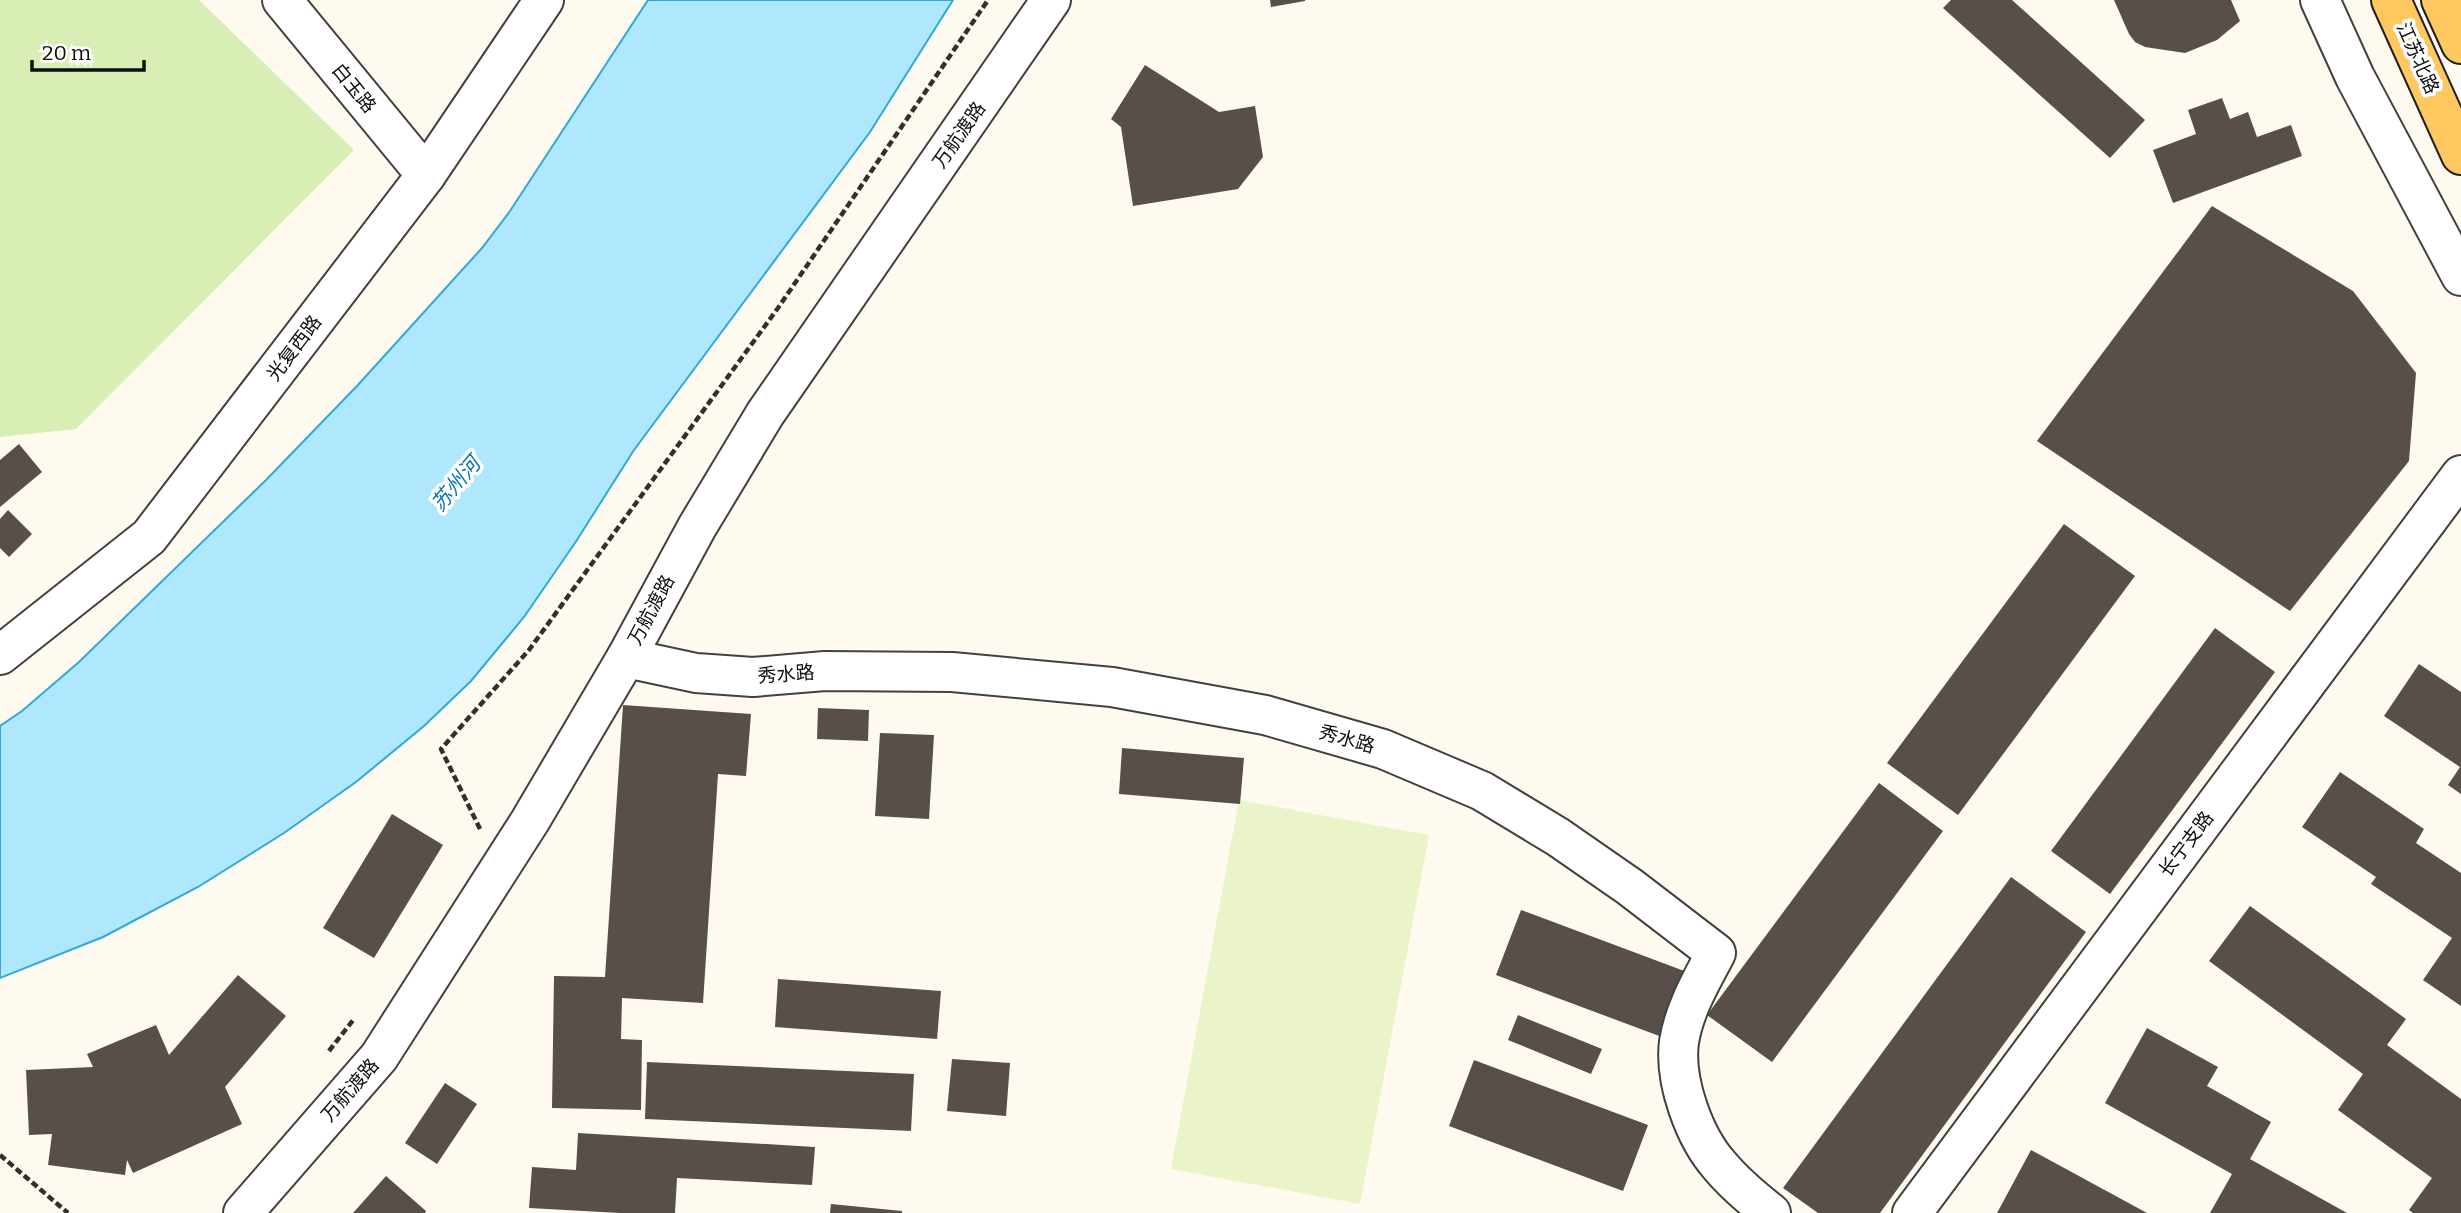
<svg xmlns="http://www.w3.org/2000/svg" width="2461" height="1213" font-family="Bitter,'Noto Sans SC',serif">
  <rect width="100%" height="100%" fill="#fffaf0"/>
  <polygon fill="#d9eeb5" points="0,0 199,0 354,150 76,429 0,437"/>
  <polygon fill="#eaf4c8" points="1239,800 1429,835 1360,1204 1171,1169"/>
  <polygon fill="#afe7fc" stroke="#2fa8da" stroke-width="2" points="648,0 953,0 870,132 634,450 575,543 524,617 471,681 424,726 356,782 284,833 198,887 103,937 0,978 0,726 22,711 79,662 266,480 357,386 482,248 510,211"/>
  <g fill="#584e4a">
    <polygon points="1270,0 1305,0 1305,1 1271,7"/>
    <polygon points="1951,0 2012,0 2145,120 2110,158 1943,8"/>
    <polygon points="2114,0 2231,0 2240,21 2217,40 2185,53 2145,47 2135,42 2129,34"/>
    <polygon points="1145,65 1219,112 1255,106 1263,157 1238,189 1133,206 1121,127 1111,119"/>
    <polygon points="2222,98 2230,119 2248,112 2257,137 2291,125 2302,156 2173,203 2153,150 2196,134 2188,110"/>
    <polygon points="2212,206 2353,291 2416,373 2409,461 2290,611 2037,441"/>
    <polygon points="19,444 42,472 0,507 0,460"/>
    <polygon points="8,510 32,534 9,557 0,548 0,519"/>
    <polygon points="2064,524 2135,576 1958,815 1887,763"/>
    <polygon points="2215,628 2275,672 2110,894 2051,851"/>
    <polygon points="2419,664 2461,692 2461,794 2448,785 2460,767 2384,716"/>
    <polygon points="623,705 751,714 746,776 718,774 703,1003 622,998 621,1039 642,1040 641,1110 552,1108 554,976 605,977"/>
    <polygon points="818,708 869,710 868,741 817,739"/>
    <polygon points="880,733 934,735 929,819 875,816"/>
    <polygon points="1122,748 1244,758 1240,804 1119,794"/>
    <polygon points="2340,772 2424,829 2416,843 2461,873 2461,1006 2423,980 2452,938 2371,884 2376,877 2302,827"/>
    <polygon points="1879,783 1943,831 1772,1062 1707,1015"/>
    <polygon points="392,814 443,845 374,958 323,928"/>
    <polygon points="2011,877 2086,932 1880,1213 1818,1213 1783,1188"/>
    <polygon points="2250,906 2406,1019 2387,1045 2461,1099 2461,1213 2413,1213 2409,1210 2432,1178 2338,1110 2363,1074 2209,961"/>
    <polygon points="1521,910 1687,972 1662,1037 1496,975"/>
    <polygon points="238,975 286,1016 225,1087 242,1124 133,1173 127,1160 125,1175 48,1165 52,1134 29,1135 26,1070 93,1067 87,1054 156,1025 169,1055"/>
    <polygon points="778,979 941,991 937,1039 775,1027"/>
    <polygon points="1518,1015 1602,1049 1591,1074 1508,1040"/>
    <polygon points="2147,1028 2218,1067 2207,1086 2271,1122 2250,1159 2347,1213 2210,1213 2232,1174 2105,1103"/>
    <polygon points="952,1059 1010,1063 1006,1116 947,1111"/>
    <polygon points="1474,1060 1648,1125 1623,1191 1449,1126"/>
    <polygon points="647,1062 914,1074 911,1131 645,1119"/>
    <polygon points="445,1083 477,1104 437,1164 405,1143"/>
    <polygon points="578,1133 815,1147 812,1185 677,1178 675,1213 620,1213 529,1208 532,1167 576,1170"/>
    <polygon points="2031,1150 2147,1213 1997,1213"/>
    <polygon points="386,1176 426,1211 425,1213 353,1213"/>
    <polygon points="831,1204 902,1211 902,1213 830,1213"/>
  </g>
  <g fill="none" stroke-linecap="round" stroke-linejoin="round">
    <g stroke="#414141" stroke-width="42">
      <g id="minor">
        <polyline points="282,0 426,175"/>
        <polyline points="2320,0 2355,77 2461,276"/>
        <polyline points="0,655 149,537 426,175 544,0"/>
        <path d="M626 658 696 673 753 677 825 671 952 672 1112 687 1265 715 1383 749 1482 791 1558 837 1630 887 1716 953C1701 981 1684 1010 1679 1042 1674 1081 1694 1137 1720 1166 1735 1184 1753 1199 1771 1213"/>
        <polyline points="243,1213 379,1057 530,821 626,658 697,527 765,414 1051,0"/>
        <polyline points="1912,1213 2461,475"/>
      </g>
    </g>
    <g stroke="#1f1f1f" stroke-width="42">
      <g id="major">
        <polyline points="2391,0 2461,155"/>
        <polyline points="2441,0 2461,44"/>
      </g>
    </g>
    <g stroke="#303030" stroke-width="4.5" stroke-dasharray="7 3.5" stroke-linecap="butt">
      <polyline points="480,829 441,749 529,650 778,308 988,0"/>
      <polyline points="329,1051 354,1019"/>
      <polyline points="0,1155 68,1213"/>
    </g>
    <use href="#minor" stroke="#fff" stroke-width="38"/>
    <use href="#major" stroke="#ffc760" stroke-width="38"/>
  </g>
  <g text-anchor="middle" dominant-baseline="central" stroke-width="7" stroke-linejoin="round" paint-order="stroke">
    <g font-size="19" fill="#0e0e0e" stroke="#fff">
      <text transform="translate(2418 58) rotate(66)">江苏北路</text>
      <text transform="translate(354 88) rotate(51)">白玉路</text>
      <text transform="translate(959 135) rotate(-55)">万航渡路</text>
      <text transform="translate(294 348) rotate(-53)">光复西路</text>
      <text transform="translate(651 610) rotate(-62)">万航渡路</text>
      <text transform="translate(786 674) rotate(-4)">秀水路</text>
      <text transform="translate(1347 739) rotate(16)">秀水路</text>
      <text transform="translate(2186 844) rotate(-53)">长宁支路</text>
      <text transform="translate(350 1090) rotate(-49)">万航渡路</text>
    </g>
    <g font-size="21" font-style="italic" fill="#0b78ad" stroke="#fff">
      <text transform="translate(456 484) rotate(-50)">苏州河</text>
    </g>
  </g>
  <path d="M32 60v10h112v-10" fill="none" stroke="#0e0e0e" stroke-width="3.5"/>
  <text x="42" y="60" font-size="21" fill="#0e0e0e" stroke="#ffffff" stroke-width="5" paint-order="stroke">20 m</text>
</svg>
